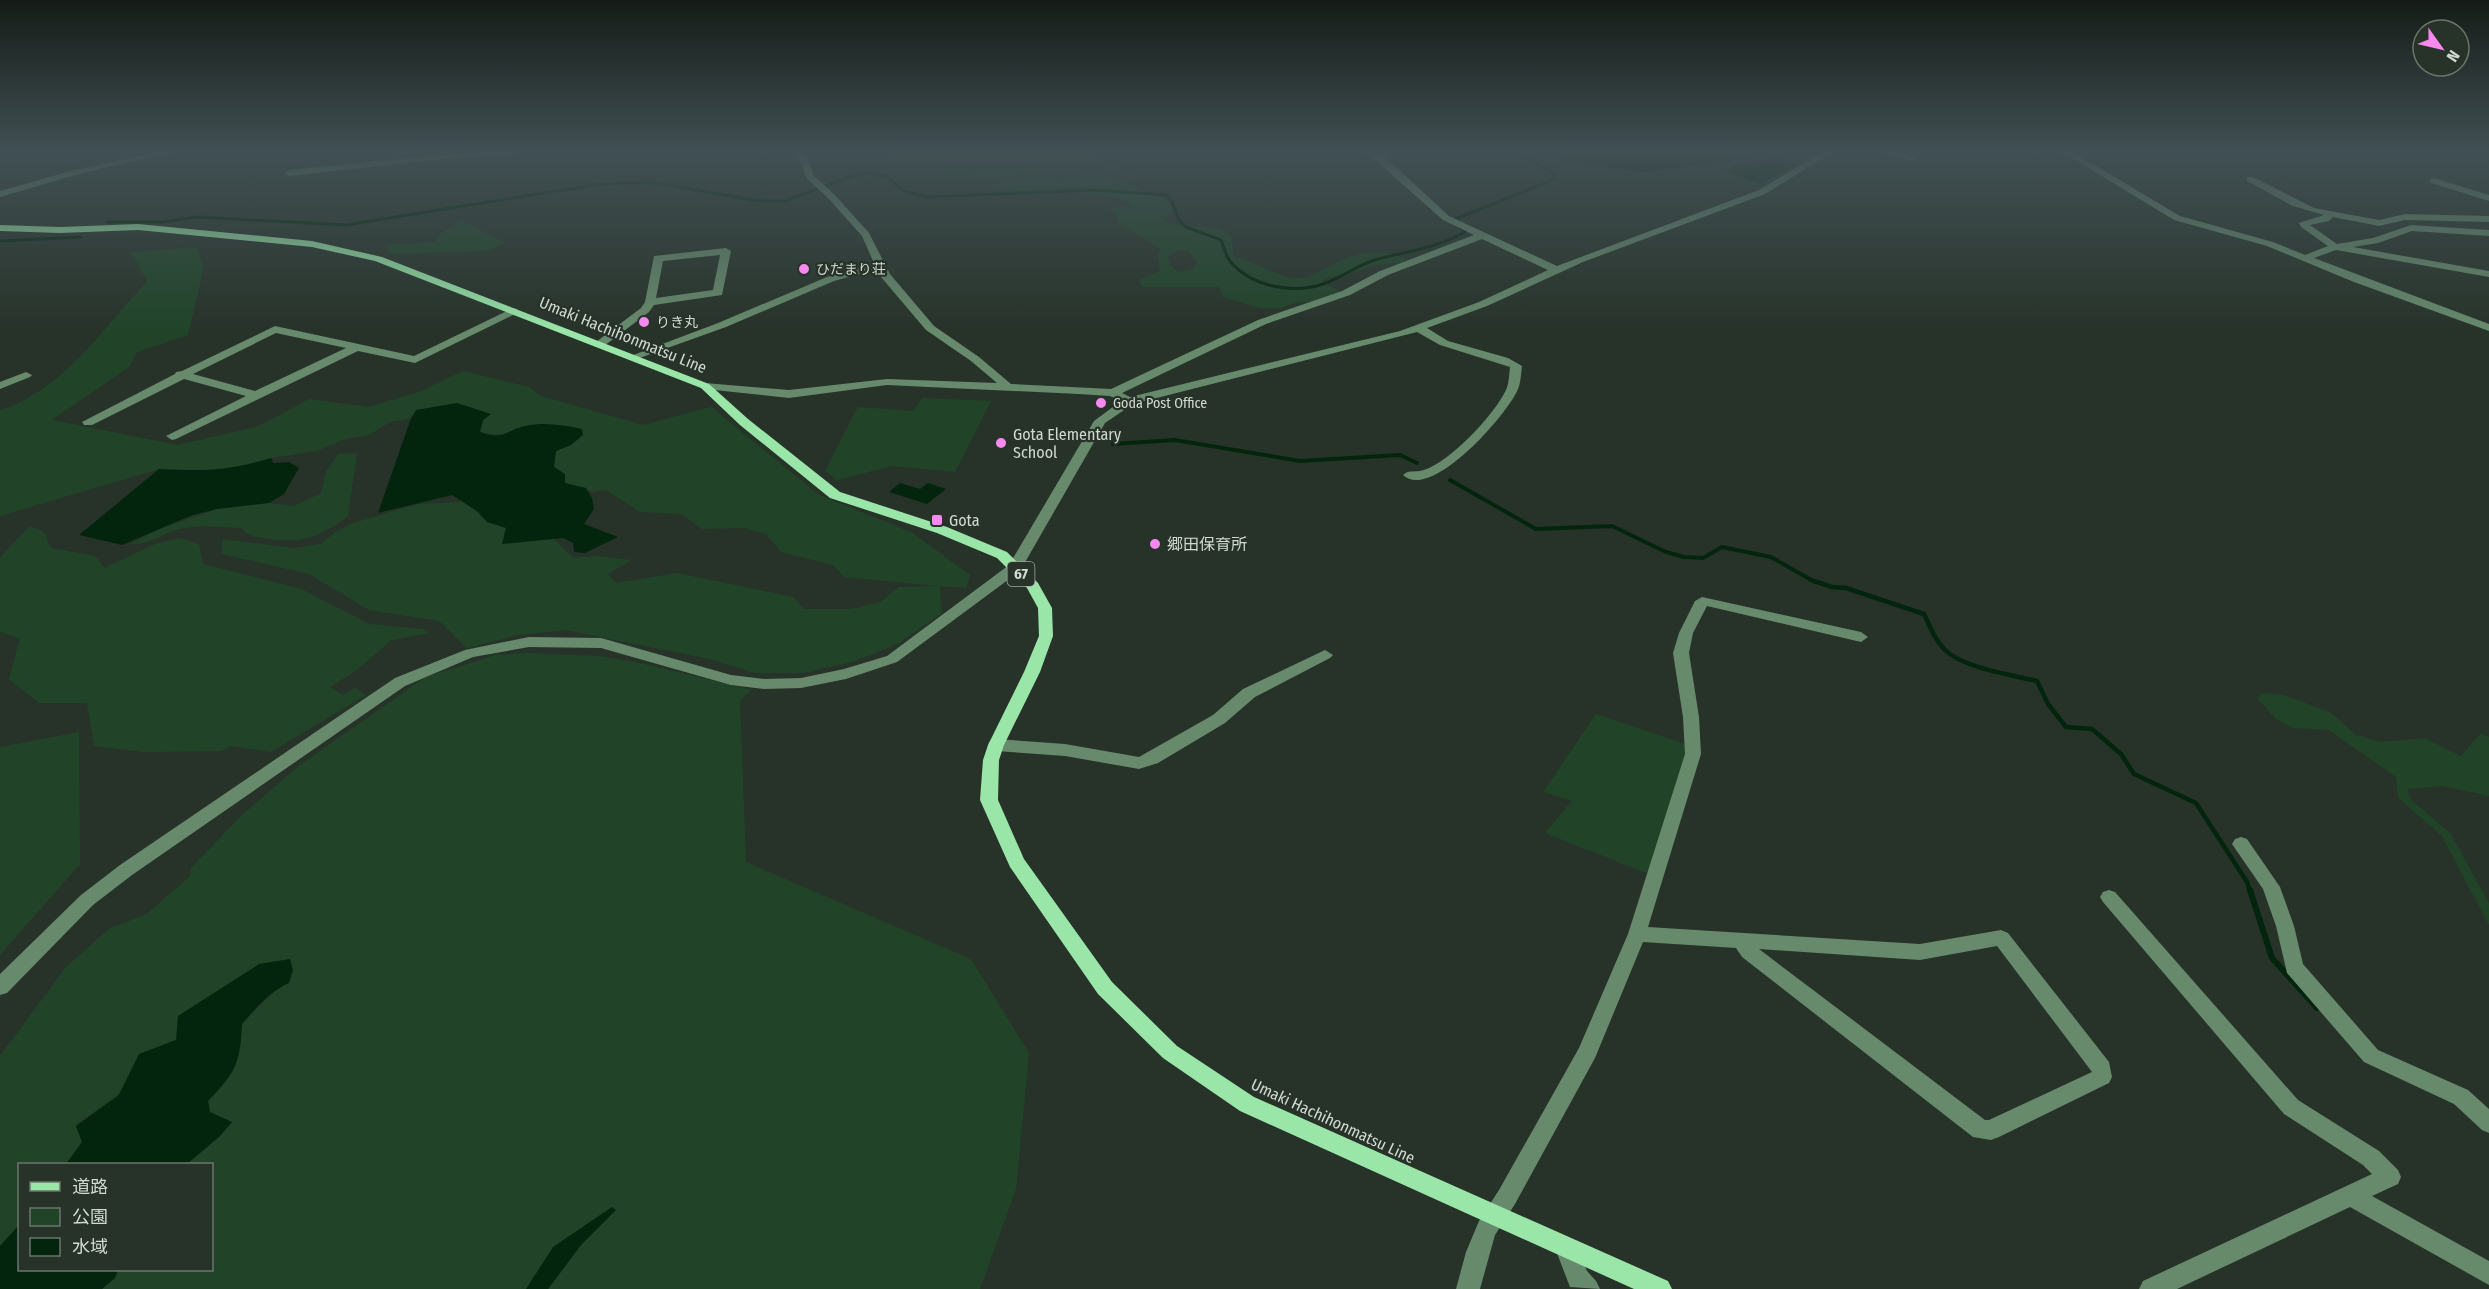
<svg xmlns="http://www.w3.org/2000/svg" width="2489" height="1289" font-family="'Fira Sans Condensed','Noto Sans JP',sans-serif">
  <rect width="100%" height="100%" fill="#273329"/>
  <g fill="#214429" fill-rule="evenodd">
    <path d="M906 151H1089C1103 163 1123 164 1134 179 1115 176 1097 162 1077 162 1072 162 1069 165 1064 166 1054 170 1039 172 1028 174 1000 177 907 176 887 159Z"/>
    <path d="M1095 174 1138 187 1147 194 1166 200 1173 212 1164 220C1181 231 1224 219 1231 238 1233 244 1233 251 1234 257 1257 262 1276 278 1300 278 1312 278 1320 271 1330 266 1353 253 1381 247 1406 259L1401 264C1383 262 1371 266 1354 272 1343 276 1333 274 1322 281L1340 291 1312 302H1297L1282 308H1260L1223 297 1219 287H1142L1139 280 1160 271 1158 257 1160 248 1117 223 1116 214 1110 208 1133 206C1122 196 1106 196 1091 194L1088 187 1014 190 990 187 1023 178 1049 175 1050 178C1066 181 1079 175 1095 174ZM1178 250 1189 252 1197 263 1193 269 1179 272 1170 265 1168 256Z"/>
    <polygon points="462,220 505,243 488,251 389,254 387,245 435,242 440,234"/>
    <path d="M196 247 204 267 188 335 137 352 129 367 52 420 178 445 259 426 309 399 368 407 419 392 463 371 529 387 541 396 643 425 711 407 819 495 911 532 970 575 966 588 940 586 942 613 899 643 856 661 803 673H755L710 659 566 630 519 635 467 648 439 621 369 610 309 574 222 554V539L294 548 320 544 337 531 353 523 418 504 463 502 477 512 487 522 506 528 502 544 554 539 573 558 598 556 631 560 608 574 616 583 677 573 793 597 804 609H852L880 602 899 587 938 586 844 577 833 565 781 552 766 534 744 528 702 529 682 514 640 512 606 490 593 492 565 483 554 467 556 451 571 445 524 426C508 434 497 437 480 432L483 420 490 414 457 403 417 410 408 419 390 422 369 435 346 439 316 451 271 458 235 468 205 471 159 469 0 516V411C66 387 101 331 147 281L131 252Z"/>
    <polygon points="922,398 991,401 955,472 892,466 837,480 825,471 858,407 914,411"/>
    <path d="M357 453 348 516C321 536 304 544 270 539 258 537 250 537 241 528 221 527 199 525 180 529 161 533 152 545 131 544L157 530 217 509 269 503 294 506 321 493 326 472 338 454Z"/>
    <polygon points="30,526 44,532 51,548 95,556 104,568 155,544 179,538 199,544 203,564 301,589 369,624 423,629 430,633 392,640 357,670 330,687 343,695 355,688 366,695 271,752 231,746 221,751 144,752 94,746 87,703 39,703 9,679 20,638 0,632 0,557"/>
    <path d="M527 653 598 656 636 662 751 690 740 701 746 862 971 959 1029 1053 1016 1189 980 1289H548L581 1245 616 1210 526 1289H102L115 1278 118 1270H212V1164H187L220 1136 232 1122 210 1112 208 1101C235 1073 241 1063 241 1024L278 988 289 959 259 964 176 1040 139 1054 119 1094 76 1125 82 1142 66 1164H20L19 1225 0 1246V1056L66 967 110 928 147 914 191 875V868L241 816 300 765 424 678 495 655Z"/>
    <polygon points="2262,693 2284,695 2331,713 2356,735 2381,742 2425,738 2461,756 2481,733 2489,737 2489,796 2442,786 2407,789 2412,801 2450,833 2489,903 2489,925 2442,836 2398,798 2396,777 2329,730 2293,728 2275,718 2257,698"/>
    <polygon points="1596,714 1688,745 1649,874 1545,833 1572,801 1543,792"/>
    <polygon points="79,732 80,864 0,955 0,747"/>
  </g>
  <g fill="#04250d">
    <polygon points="1533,151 1789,151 1741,160 1642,172 1572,162"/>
    <polygon points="1776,158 1798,164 1761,184 1725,171 1734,166"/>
    <path d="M457 403 491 414 483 420 480 432C506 441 505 430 525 426 544 422 564 425 582 429L583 435 571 445 556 451 554 467 565 474V483L586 488 592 498 594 509 584 524 618 537 585 553 574 552 573 543 563 538 502 544 506 528 487 522 477 511 452 495 378 513 410 421 416 410Z"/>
    <path d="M271 458 273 463 289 462 299 468 284 494 269 503 217 509 190 516 122 545 79 535 159 469C204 471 227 471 271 458Z"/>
    <polygon points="900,483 920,489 928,483 946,489 927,504 889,492"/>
    <path d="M290 959 293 970 289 983C269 992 256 1008 242 1024 240 1064 236 1072 208 1101L210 1112 232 1122 220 1136 187 1164H66L82 1142 76 1126 119 1095 139 1054 176 1040 178 1016 259 964Z"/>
    <polygon points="612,1207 616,1210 581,1245 548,1289 526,1289 553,1247"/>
    <polygon points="19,1225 20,1270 118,1270 115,1278 102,1289 0,1289 0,1246"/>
  </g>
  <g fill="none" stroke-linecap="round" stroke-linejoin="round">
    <g stroke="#04250d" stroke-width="3">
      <path d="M107 222H162L197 217 346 225 600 184 651 182 759 201H785L855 175 868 173 886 176 904 191 927 197 1094 190 1167 195 1172 202 1179 220 1186 227 1221 240C1224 247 1225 255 1230 261 1251 287 1293 294 1323 284 1342 278 1358 264 1378 259 1408 251 1437 248 1465 232L1461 228"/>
      <polyline points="1454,223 1453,220 1555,179 1553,173 1532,161 1531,157 1542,151"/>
      <polyline points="0,241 81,237"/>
    </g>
    <g stroke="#04250d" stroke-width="4">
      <polyline points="1113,444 1175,440 1300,461 1400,455 1417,463"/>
      <polyline points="1450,480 1536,529 1612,526 1666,552 1684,557 1703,558 1722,547 1771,557 1815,582"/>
    </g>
    <path stroke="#04250d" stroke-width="4.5" d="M1811 580 1832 587 1846 588 1924 614C1930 627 1935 640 1945 650 1963 668 2012 675 2037 681L2048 704 2066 727 2092 729 2121 754 2134 774 2196 803 2247 882 2250 892"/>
    <polyline stroke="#04250d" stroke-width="6" points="2250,890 2272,958 2317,1008"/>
    <g fill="#678a6c" fill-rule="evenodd">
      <polygon points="162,151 177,151 79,174 0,197 0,191 74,170"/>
      <polygon points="482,151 519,151 515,154 433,160 289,176 285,173 289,170"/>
      <path d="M796 151H804L814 176 834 194 869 233 890 274 934 326 979 357 1011 384 1111 389 1258 320 1342 291 1380 271 1474 235 1443 220 1365 151H1375L1387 159 1449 216 1557 266 1759 190 1824 151H1834L1765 194 1583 262 1487 306 1427 328 1448 341 1508 358 1522 366C1521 373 1521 382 1518 389 1508 414 1431 502 1403 475 1409 469 1416 473 1424 470 1451 461 1494 415 1506 390 1509 384 1509 375 1510 367L1440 345 1417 332 1133 404 1105 423 1020 571 897 662 846 679 801 688 764 689 731 685 601 648 529 647 473 657 405 686 132 875 93 905 7 993 0 995V974L81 895 120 865 395 678 465 650 529 637 601 638 731 675 764 679 801 678 844 669 887 656 1009 565 1094 421 1121 401 1110 396 1079 394 887 385 789 398 705 389 699 386 705 383 789 390 887 379 997 383 971 361 926 330 881 277 877 269 834 281 726 327 634 360 628 357 718 323 827 277 874 263 862 236 828 198 807 179ZM1482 239 1548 270 1479 302 1400 331 1130 397 1122 393 1266 324 1350 295 1388 275Z"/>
      <polygon points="1879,151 1894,151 1918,158 1914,161"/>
      <polygon points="2061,151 2071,151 2180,216 2273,242 2305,255 2328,246 2301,227 2299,223 2324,215 2293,206 2247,181 2247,177 2253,177 2314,208 2379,220 2405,214 2489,216 2489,222 2405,220 2379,226 2333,217 2329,221 2310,225 2337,244 2373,238 2411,225 2489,230 2489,236 2412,231 2378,243 2353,247 2489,271 2489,277 2336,250 2314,258 2489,324 2489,331 2354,282 2267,246 2174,220"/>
      <polygon points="2434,178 2489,195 2489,201 2431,183 2429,181"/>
      <path d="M726 248 731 251 722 295 654 305 649 312 604 346H596V342L641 308 645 302 654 256ZM720 255 713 290 656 298 663 261Z"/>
      <path d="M513 308 517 309V313L415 363 358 351 176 439 172 440 166 436 246 396 184 379 92 425H84L82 422 175 374 176 372 182 371 275 326 414 356ZM276 333 346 348 255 391 193 374Z"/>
      <polygon points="26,372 32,375 30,377 0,389 0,382"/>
      <path d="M1702 597 1861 632 1868 637 1861 642 1707 606 1693 633 1689 653 1699 717 1701 754 1648 927 1920 944 2001 930 2008 933 2109 1062 2112 1077 2109 1083 1999 1137 1991 1140 1973 1137 1742 957 1736 948 1643 942 1595 1058 1515 1204 1495 1235 1480 1289H1456L1466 1252 1479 1221 1499 1190 1579 1048 1628 934 1685 754 1683 717 1673 653 1679 633 1695 601ZM1997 946 2092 1072 1989 1120H1985L1759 949 1920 960Z"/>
      <polygon points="1325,650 1333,655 1330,658 1255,697 1225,723 1158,763 1139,769 1065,756 996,751 990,749 988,745 990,741 996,739 1065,744 1139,757 1213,715 1243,689"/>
      <polygon points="2241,837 2247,839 2280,887 2294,926 2303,964 2378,1050 2468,1090 2489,1109 2489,1133 2482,1130 2454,1104 2364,1062 2287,973 2276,926 2263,889 2232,844 2235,839"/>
      <polygon points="2109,890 2115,892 2298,1100 2379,1151 2398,1170 2401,1177 2398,1184 2372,1196 2489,1261 2489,1285 2350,1207 2177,1289 2139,1289 2143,1281 2372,1174 2363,1165 2284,1114 2103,902 2100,897 2103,892"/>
      <polygon points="1566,1237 1574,1240 1587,1271 1596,1281 1600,1289 1570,1287 1555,1248 1558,1240"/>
    </g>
    <polygon fill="#9ae6a8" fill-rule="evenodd" points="138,224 312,241 382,257 709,384 748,419 840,492 947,527 1007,552 1038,583 1052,608 1053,636 1040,672 1004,745 999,760 998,800 1024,859 1112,982 1177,1046 1254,1097 1668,1281 1672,1289 1634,1289 1240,1111 1163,1058 1098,994 1010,867 980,800 983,760 988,745 1024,672 1039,636 1038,608 1027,588 997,558 937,533 830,498 740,425 701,388 375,261 312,247 138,230 60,233 0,231 0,225 60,227"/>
  </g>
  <linearGradient id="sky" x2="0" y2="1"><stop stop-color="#151c17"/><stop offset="0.46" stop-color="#415054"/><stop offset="1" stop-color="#415054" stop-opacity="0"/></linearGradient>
  <rect width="2489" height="331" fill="url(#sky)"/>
  <g fill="#f589ef" stroke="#273329" stroke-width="2">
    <circle cx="804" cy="269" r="6"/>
    <circle cx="644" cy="322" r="6"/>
    <circle cx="1101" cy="403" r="6"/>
    <circle cx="1001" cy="443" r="6"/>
    <rect x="931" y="514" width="12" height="12" rx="3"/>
    <circle cx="1155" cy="544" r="6"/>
  </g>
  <g text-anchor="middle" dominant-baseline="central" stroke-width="4.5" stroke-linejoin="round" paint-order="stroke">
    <g font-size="14" fill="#d1d9d2" stroke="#273329" text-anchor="start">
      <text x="816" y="269">ひだまり荘</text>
      <text x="656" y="322">りき丸</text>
      <text x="1113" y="403">Goda Post Office</text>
    </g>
    <rect fill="#273329" stroke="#9ea79f" stroke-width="1.5" x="1007.5" y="562" width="27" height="24" rx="4.5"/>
    <g font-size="15" font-weight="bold" fill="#d1d9d2">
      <text x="1021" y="574">67</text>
    </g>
    <g font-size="16" fill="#d1d9d2" stroke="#273329">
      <text transform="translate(623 335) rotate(22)">Umaki Hachihonmatsu Line</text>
      <text transform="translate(1333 1121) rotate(25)">Umaki Hachihonmatsu Line</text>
    </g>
    <g font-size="16" fill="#d1d9d2" stroke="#273329" text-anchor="start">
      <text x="1013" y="434">Gota Elementary<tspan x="1013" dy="18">School</tspan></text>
      <text x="949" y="520">Gota</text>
      <text x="1167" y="544">郷田保育所</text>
    </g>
  </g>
  <rect x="18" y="1163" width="195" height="108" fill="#273329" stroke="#6b756d" stroke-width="1.5"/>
  <rect x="30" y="1182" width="30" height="9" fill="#9ae6a8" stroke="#6b756d" stroke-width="1.5"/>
  <text x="72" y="1193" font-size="18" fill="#d1d9d2">道路</text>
  <rect x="30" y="1208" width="30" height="18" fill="#214429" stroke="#6b756d" stroke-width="1.5"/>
  <text x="72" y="1223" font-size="18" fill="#d1d9d2">公園</text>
  <rect x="30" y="1238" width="30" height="18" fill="#04250d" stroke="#6b756d" stroke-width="1.5"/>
  <text x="72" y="1253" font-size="18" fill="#d1d9d2">水域</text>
  <g transform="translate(2441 48) rotate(124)"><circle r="28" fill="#273329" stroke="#6b756d" stroke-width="1.5"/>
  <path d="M0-4.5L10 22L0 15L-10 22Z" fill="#f589ef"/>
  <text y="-9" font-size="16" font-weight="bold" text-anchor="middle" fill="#d1d9d2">N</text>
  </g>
</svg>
